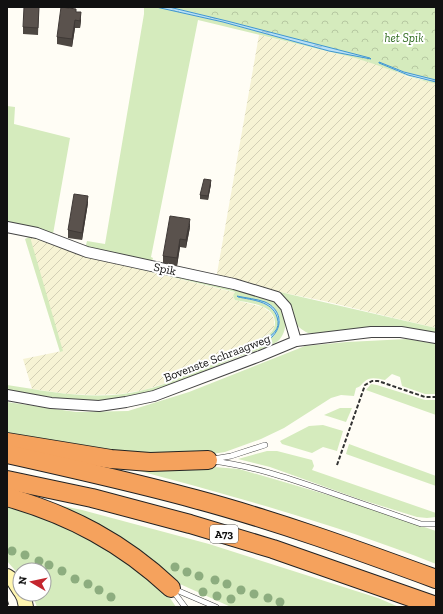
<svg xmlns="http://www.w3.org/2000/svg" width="443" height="614" font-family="'Zilla Slab',serif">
  <defs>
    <pattern id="farmland-furrows" width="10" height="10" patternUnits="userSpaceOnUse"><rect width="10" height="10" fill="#f6f3d4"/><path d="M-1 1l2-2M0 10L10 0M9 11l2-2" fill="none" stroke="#d2cfb5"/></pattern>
    <pattern id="park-crowns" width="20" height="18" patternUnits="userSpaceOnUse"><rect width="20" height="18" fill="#d5ebbd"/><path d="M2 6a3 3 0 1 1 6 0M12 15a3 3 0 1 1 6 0" fill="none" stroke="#b6c8a1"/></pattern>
    <pattern id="water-ripples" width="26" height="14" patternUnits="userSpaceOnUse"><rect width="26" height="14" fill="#b9e0f7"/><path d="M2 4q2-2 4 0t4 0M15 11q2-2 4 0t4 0" fill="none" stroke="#9ebfd3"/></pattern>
  </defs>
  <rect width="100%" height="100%" fill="#fffdf5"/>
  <g fill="url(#farmland-furrows)">
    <polygon points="259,35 355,58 377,64 408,77 436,84 436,328 324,301 216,279"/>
    <polygon points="29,237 97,259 237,293 233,296 235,300 263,307 271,313 274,319 274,328 269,334 265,337 225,353 222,360 178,379 144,390 120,394 95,395 68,394 32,389 23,359 62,351"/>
  </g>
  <g fill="#d5ebbd" fill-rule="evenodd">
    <path d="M144 7H157L223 22 329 51 334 49 227 21 169 7H436V80L423 78 396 69V71L419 79 436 82V84C408 78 383 66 355 58L198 20 151 257 153 258 152 261 85 249 87 241 105 244 144 14Z"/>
    <polygon points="7,106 15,107 14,124 70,138 53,234 59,236 59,239 7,225"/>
    <path d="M27 236H32L193 280 270 297C275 300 280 304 283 310 288 318 286 334 278 341 269 348 248 353 236 358 198 373 161 393 119 399 82 404 44 396 7 390V385C52 392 99 402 144 390 171 383 196 371 222 360L226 352 268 335C272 332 275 328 275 322 274 304 248 303 235 300L233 296 235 292 97 259 30 237 63 351 60 352 25 239 29 237ZM237 296 266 303 277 312 280 320 275 334 267 340 228 354C240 345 286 342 277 317 272 301 252 300 238 297Z"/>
    <path d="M232 281 436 328V334L308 333C294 326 292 318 286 305Z"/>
    <path d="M407 339 436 344V394H425L402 386 400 377 392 374 385 380C378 379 370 376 364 382 361 385 360 387 356 388L354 396 341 395 331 398 284 428 261 439 225 452 193 457 130 456 7 433V402L76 412 128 411 189 392 305 346 347 342Z"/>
    <polygon points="371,384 377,385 425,400 436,400 436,415 366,390"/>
    <polygon points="340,408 352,408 346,422 324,415"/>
    <polygon points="323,425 343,431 337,451 323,447 312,453 282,444 280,441 309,426"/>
    <polygon points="349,444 436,476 436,486 346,454"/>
    <polygon points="267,451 277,451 312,460 314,466 312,470 436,513 436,517 427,518 417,517 359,499 270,467 238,459"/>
    <path d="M214 467 239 469 284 482 345 500 436 531V564C336 524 232 496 129 468Z"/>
    <polygon points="34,500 82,510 209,544 378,598 399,607 231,607 171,580"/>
    <polygon points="7,503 30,509 116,551 166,592 176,607 37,607 32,594 44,594 44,570 20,570 20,576 7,561"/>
  </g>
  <polygon fill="url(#park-crowns)" points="170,7 436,7 436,79 197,12"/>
  <g fill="url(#water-ripples)" stroke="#3f96cf">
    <polygon points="156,7 169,7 227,21 370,58 371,59 329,51 223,22"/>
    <polygon points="379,62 404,72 436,80 436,82 408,75 379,63"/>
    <path d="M237 296C246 298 257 299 265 302 281 309 284 326 271 338L228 354C239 344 286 342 277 317 272 301 252 300 238 297Z"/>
  </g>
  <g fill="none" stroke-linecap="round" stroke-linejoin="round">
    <g stroke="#444" stroke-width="6">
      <g id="lane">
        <polyline points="213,459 231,456 265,445"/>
        <path d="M211 461C250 465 288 478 326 491 358 502 389 513 421 524H436"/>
        <polyline points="174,589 216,607"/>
        <polyline points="173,591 185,607"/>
      </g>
    </g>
    <g stroke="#444" stroke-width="12">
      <g id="street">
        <polyline points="7,227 37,233 87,252 234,284 277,297 286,307 296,341"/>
        <polyline points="7,395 51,403 99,406 126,402 154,396 260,356 296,341 371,332 401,332 436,338"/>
      </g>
    </g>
    <g stroke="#333" stroke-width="16">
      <g id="secondary">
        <polyline points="7,576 13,580 20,591"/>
        <polyline points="22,594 24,598 26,607"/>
      </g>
    </g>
    <g stroke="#222" stroke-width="20">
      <g id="highway">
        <polyline points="7,442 111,459 150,462 208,460"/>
        <path d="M7 454C70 468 133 482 195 499 277 521 357 550 436 579"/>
        <polyline points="7,480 92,498 190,524 273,549 436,606"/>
        <path d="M7 497C70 515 123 543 171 588"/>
      </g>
    </g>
    <g stroke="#333" stroke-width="2" stroke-dasharray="4 2" stroke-linecap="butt">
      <polyline points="337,465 365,385 372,381 378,381 425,397 436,397"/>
      <polyline points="7,601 9,607"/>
    </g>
    <use href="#lane" stroke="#fff" stroke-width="5"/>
    <use href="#street" stroke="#fff" stroke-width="10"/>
    <use href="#secondary" stroke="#fff6b0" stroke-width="14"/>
    <use href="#highway" stroke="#f5a25d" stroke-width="18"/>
  </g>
  <g fill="#8dad7f">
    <circle cx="12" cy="551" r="4.5"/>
    <circle cx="25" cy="555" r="4.5"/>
    <circle cx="39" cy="561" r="4.5"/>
    <circle cx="49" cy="565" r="4.5"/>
    <circle cx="175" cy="567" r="4.5"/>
    <circle cx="62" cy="571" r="4.5"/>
    <circle cx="187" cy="572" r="4.5"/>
    <circle cx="199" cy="576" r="4.5"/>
    <circle cx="75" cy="579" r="4.5"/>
    <circle cx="215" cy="580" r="4.5"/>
    <circle cx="88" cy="584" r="4.5"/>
    <circle cx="227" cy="584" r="4.5"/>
    <circle cx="99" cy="590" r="4.5"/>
    <circle cx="241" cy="590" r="4.5"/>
    <circle cx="203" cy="592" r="4.5"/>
    <circle cx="254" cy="594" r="4.5"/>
    <circle cx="217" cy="596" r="4.5"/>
    <circle cx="111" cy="597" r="4.5"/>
    <circle cx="268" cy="598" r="4.5"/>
    <circle cx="231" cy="599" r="4.5"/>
    <circle cx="280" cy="602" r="4.5"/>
  </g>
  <g fill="#4d4742">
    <polygon points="39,7 38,35 23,34 23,27"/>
    <polygon points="76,12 81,20 80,28 75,28 72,47 57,44 57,37"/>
    <polygon points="211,184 208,200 200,199 200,195"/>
    <polygon points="88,203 82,240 68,238 68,230"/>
    <polygon points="190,227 186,248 180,247 177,266 163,263 163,256"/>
  </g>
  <g fill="#3f3936">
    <polygon points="81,12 81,20 80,28 80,21"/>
    <polygon points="75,20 75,28 72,47 72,39"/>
    <polygon points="211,180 211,184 208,200 208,196"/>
    <polygon points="88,196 88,203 82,240 82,233"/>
    <polygon points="190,219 190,227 186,248 186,240"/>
    <polygon points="180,239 180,247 177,266 177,258"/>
  </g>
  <g fill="#5a524d" stroke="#3f3936">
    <polygon points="24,7 39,7 38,28 23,27"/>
    <polygon points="61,7 76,9 76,12 81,12 80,21 75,20 72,39 57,37"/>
    <polygon points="204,179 211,180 208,196 200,195"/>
    <polygon points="74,194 88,196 82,233 68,230"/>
    <polygon points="170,216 190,219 186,240 180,239 177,258 163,256"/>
  </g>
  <g text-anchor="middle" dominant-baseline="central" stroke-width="4" stroke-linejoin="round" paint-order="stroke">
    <rect fill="#fff" stroke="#585858" stroke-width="1" x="210" y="525" width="28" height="18" rx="3"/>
    <g font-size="11" font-weight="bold" fill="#111">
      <text x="224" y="534">A73</text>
    </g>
    <g font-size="12" font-style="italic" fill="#2f6b1f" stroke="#fff">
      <text x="404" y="38">het Spik</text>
    </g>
    <g font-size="12" fill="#111" stroke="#fff">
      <text transform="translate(165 269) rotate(12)">Spik</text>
      <text transform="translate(217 358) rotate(-21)">Bovenste Schraagweg</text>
    </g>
  </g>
  <rect width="443" height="614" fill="none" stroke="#111111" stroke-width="16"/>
  <g transform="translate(32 582) rotate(279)"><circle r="19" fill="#ffffff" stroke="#a0a0a0"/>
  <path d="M0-3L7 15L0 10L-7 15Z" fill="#c4262e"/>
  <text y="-6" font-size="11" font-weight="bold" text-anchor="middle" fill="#111111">N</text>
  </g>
</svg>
